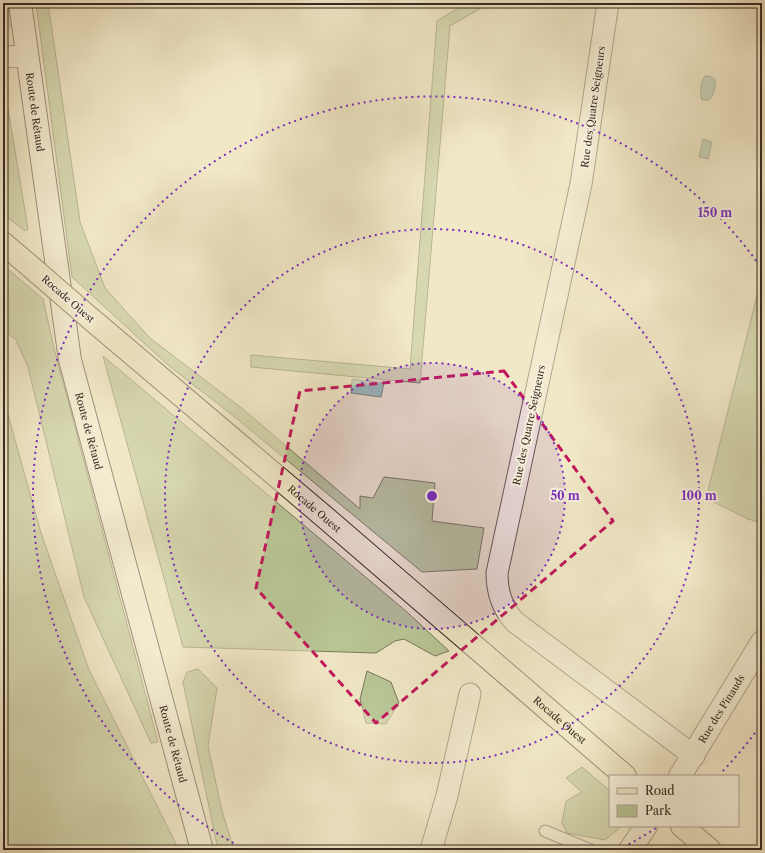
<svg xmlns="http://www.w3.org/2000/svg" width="765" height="853" font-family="'Libre Caslon Text',serif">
  <rect width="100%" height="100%" fill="#f1e8c7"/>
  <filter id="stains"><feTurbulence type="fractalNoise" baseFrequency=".005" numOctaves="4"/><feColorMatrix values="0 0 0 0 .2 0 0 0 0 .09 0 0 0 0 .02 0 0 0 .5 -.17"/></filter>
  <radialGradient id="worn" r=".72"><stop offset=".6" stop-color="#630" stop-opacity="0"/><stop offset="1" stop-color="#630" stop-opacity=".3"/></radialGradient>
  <g fill="#b9c696" stroke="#78785c">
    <polygon points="3,3 9,3 12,23 3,35"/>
    <polygon points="36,3 48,3 80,222 105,288 150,338 244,410 360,509 360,496 373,498 384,477 435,483 432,521 484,528 477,569 422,572 236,418 168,365 72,277"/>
    <polygon points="467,3 490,3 450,26 420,383 251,367 251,355 410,369 437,21"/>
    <polygon points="3,79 28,229 25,231 3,214"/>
    <polygon points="3,265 43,299 53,344 158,742 151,743 84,597 28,367 16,340 3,329"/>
    <polygon points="762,276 762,523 748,519 706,498"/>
    <polygon points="103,356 407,612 449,651 435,656 404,639 395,641 376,653 183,647"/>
    <polygon points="3,397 41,533 89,670 179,850 3,850"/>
    <polygon points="198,669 217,688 208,746 222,811 234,850 218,850 183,682 187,672"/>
    <polygon points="367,671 391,682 399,703 386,724 366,723 360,699"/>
    <polygon points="582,767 610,791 610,826 622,826 605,840 567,833 562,823 566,801 582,792 566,778"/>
  </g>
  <g fill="#9bc0b2" stroke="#738478">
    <path d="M705 76H709L715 79C716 85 714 96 709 100H702C700 93 700 82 705 76Z"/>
    <polygon points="703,139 712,142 708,159 699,157"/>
    <polygon points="352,379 384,383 381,397 351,393"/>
  </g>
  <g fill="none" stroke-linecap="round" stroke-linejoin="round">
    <g stroke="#66594a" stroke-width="13">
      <polyline id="service" points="545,831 591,850"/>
    </g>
    <g stroke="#66594a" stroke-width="23">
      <g id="minor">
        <path d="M608 3 581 184 497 573C497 593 502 608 515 622L694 756"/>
        <polyline points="3,57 26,56"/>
        <polyline points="431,850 447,796 470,694"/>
      </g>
    </g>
    <g stroke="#66594a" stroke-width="24">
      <g id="tertiary">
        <path id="s1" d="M680 776 762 642"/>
        <polyline points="630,850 646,826"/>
      </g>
    </g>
    <g stroke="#372921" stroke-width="24">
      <g id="secondary">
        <path id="s2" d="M20 3 70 360 202 850"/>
      </g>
    </g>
    <g stroke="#372921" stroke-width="24">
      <g id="primary">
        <polyline points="3,243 31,267"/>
        <path id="s3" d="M91 319 327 519 625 776"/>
        <polyline points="682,826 710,850"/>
      </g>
    </g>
    <use href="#service" stroke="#f6f0db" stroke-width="11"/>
    <use href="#minor" stroke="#f6f0db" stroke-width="21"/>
    <use href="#tertiary" stroke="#f6f0db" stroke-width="22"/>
    <use href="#secondary" stroke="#f6f0db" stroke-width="22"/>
    <use href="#primary" stroke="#f1e8c7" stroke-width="22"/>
    <g stroke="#372921" stroke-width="24" stroke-linecap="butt">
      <polyline id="primary-bridge" points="31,267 91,319"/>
    </g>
    <use href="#primary-bridge" stroke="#f1e8c7" stroke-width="22"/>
  </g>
  <path d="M0 0H765V853H0ZM504 371 613 521 376 723 256 588 300 391Z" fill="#f1e8c7" fill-opacity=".55" fill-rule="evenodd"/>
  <path fill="none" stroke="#c2185b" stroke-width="3" stroke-dasharray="8 5" stroke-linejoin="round" d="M504 371 613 521 376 723 256 588 300 391Z"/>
  <circle cx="432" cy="496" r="133" fill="#7b2cbf" fill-opacity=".12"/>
  <g fill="none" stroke="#7b2cbf" stroke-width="2" stroke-dasharray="2 4">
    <circle cx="432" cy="496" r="133"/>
    <circle cx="432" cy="496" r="267"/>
    <path d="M762 723A400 400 0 0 1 720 774M656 828A400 400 0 0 1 620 849M244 849A400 400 0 1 1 762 269"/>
  </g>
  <g text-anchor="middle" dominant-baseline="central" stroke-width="4" stroke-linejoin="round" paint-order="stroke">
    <g font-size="10" fill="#372921" stroke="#f6f0db">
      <text transform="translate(593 107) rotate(-82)">Rue des Quatre Seigneurs</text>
      <text stroke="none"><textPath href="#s2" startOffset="110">Route de Rétaud</textPath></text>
      <text transform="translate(68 299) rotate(41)">Rocade Ouest</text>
      <text transform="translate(529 425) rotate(-78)">Rue des Quatre Seigneurs</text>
      <text stroke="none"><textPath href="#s2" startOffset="434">Route de Rétaud</textPath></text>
      <text stroke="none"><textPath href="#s3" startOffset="293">Rocade Ouest</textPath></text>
      <text stroke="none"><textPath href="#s1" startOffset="79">Rue des Pinauds</textPath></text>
      <text stroke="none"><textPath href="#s3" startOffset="617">Rocade Ouest</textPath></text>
      <text stroke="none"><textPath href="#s2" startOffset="758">Route de Rétaud</textPath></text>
    </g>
  </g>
  <circle cx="432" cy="496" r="6" fill="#7b2cbf" stroke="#f6f0db" stroke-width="2"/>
  <g font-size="12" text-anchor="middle" font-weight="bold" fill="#7b2cbf" stroke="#f6f0db" stroke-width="4" stroke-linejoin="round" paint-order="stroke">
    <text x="715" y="217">150 m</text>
    <text x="565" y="500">50 m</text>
    <text x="699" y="500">100 m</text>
  </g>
  <rect width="765" height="853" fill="none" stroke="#f1e8c7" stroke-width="16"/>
  <rect x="4" y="4" width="757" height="845" fill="none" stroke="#372921" stroke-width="2"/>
  <rect x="8" y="8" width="749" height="837" fill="none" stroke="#372921"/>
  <rect x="609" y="775" width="130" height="52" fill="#f6f0db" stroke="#aaa091"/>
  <rect x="617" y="788" width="20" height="6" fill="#f1e8c7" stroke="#aaa091"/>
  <text x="645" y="795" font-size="12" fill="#372921">Road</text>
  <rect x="617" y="805" width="20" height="12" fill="#b9c696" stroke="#aaa091"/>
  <text x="645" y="815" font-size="12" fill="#372921">Park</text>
  <rect width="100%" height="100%" filter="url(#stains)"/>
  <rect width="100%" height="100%" fill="url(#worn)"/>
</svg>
